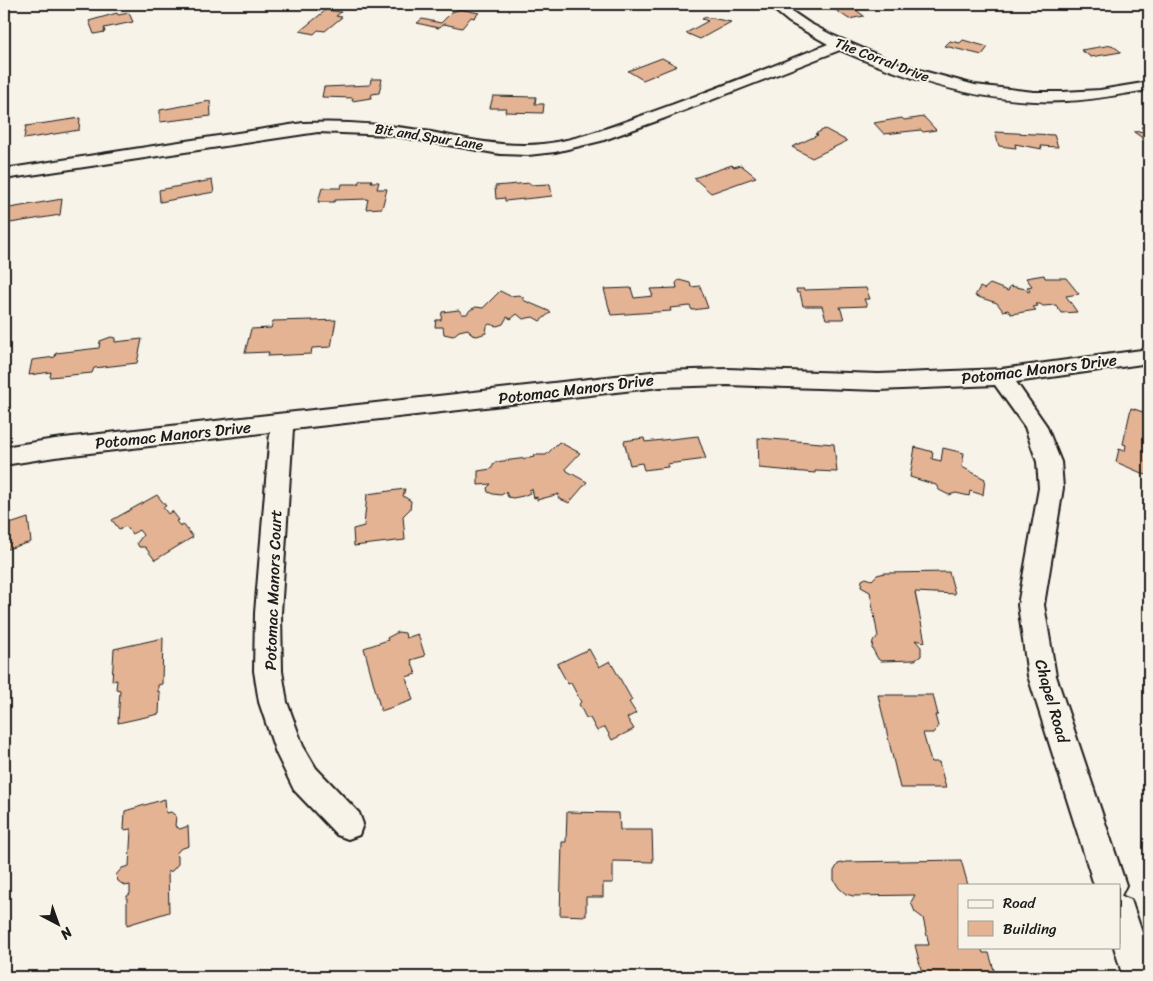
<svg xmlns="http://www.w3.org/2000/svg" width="1153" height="981" font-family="Sriracha,sans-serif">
  <rect width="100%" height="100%" fill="#f7f3e8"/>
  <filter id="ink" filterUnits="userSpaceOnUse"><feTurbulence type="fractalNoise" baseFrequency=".02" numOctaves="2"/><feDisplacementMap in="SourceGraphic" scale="10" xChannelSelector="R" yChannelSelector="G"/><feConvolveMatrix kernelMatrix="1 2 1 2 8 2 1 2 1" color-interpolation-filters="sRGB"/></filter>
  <g filter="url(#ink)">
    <g fill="#e3b394" stroke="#1c1c1c">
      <polygon points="823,4 854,4 849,5 864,16 849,19 834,9 830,9"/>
      <polygon points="460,9 479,13 474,18 471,17 462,28 444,24 438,28 417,23 422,19 441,23 452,12"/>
      <polygon points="326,10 341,12 336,16 342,17 325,31 318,30 314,34 300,31"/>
      <polygon points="117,13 118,15 129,13 133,22 104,28 105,32 94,34 89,21"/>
      <polygon points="706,17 731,22 700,39 686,33 708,21 702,19"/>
      <polygon points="963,40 988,47 982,55 945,46 950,41 960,43"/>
      <polygon points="1112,45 1121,52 1091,57 1081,50"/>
      <polygon points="662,58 677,66 643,80 628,71"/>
      <polygon points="371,79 382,79 379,93 372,94 371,98 352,101 353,98 322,97 324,87 370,85"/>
      <polygon points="493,96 536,97 535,104 544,104 543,113 505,112 506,108 490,108"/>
      <polygon points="210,101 211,116 160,122 160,110"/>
      <polygon points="924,117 936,130 923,132 921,130 884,134 874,123 902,118 904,120"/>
      <polygon points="80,118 79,130 24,139 26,126"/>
      <polygon points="1149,126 1149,138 1141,137 1134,132 1145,131 1141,127"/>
      <polygon points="825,129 847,141 812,158 792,147 818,135 815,134"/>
      <polygon points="995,132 1054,135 1058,147 1041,146 1042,149 1015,144 1016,148 999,146"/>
      <polygon points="732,165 734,167 741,165 756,177 711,193 694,178"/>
      <polygon points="212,180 214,192 160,202 159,190"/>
      <polygon points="360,180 372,180 371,182 379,182 377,189 387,189 382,208 366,209 368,199 335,200 334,202 318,202 322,188 341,188 342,184 358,184"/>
      <polygon points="530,183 530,185 550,184 552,196 505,201 505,198 496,199 495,186"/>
      <polygon points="62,199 60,215 4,224 4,209"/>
      <polygon points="1044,275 1045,278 1066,278 1079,294 1066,296 1077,312 1061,313 1056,305 1043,306 1040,304 1036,304 1038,306 1033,307 1036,310 1011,314 1008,310 1003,311 997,303 975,296 980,287 984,289 990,284 1008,291 1010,286 1026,289 1028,292 1030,291 1027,287 1032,286 1026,278"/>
      <polygon points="679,280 690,283 691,287 700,286 708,308 692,310 690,306 670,308 671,311 611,315 604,289 631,288 634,298 653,296 650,289 677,288 676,283"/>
      <polygon points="866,288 870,299 864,299 867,306 840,307 844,319 826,319 822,306 803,306 800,293 797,293 796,289 804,289 804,290"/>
      <polygon points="500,291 510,296 519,295 523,297 523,300 551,312 540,321 533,317 523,319 517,314 511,319 507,317 503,324 497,326 489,324 487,326 486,333 477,336 472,335 468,329 459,331 453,336 444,334 443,327 435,327 436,320 441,320 442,312 459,310 462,314 467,314 470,310 476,307 483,308"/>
      <polygon points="313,320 312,321 336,320 331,347 312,348 311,354 268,356 269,352 245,353 251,329 271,328 273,321"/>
      <polygon points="111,337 115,338 115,342 142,339 137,363 94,368 92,373 50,377 51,372 29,375 32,360 55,357 56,353 99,348 100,341"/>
      <polygon points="1131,408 1149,414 1149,473 1146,475 1116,462 1119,449 1125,451 1126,445 1123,444"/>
      <polygon points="698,436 706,459 667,464 668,467 644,470 642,463 630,465 624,441 644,438 645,442"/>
      <polygon points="758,438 834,444 837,472 815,471 815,473 759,468"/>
      <polygon points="559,442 580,453 566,468 567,471 587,482 569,503 558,498 559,494 537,500 537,497 534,498 532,489 529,490 530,493 523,496 513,498 508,497 506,492 501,495 493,494 488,492 487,488 491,484 478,485 478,471 491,469 495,462 535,457 534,455 546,455"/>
      <polygon points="915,447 933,452 932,459 937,460 941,461 943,448 964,453 962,467 985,479 983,495 970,491 969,496 956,493 949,495 939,490 936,485 910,477"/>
      <polygon points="405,489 403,496 411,501 410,509 403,516 405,540 354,546 353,529 364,526 367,494"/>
      <polygon points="157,495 166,506 163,507 168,514 172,511 179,520 176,521 180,526 183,524 193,537 155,560 145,547 139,547 137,543 143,535 139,530 132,534 126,526 119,529 112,520"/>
      <polygon points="28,518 31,542 4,550 4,526"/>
      <polygon points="949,572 955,594 915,592 925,642 915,640 921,647 921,656 915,660 881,661 878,659 872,648 873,641 878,637 870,592 861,587 862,580 866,578 872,580 877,575 885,573"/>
      <polygon points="398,632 405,633 406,638 418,634 425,656 411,660 416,674 406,677 413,700 381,711 364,648 388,640 387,638"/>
      <polygon points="163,638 162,684 158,685 158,692 160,692 159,714 118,723 120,690 116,689 117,680 112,681 114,649"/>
      <polygon points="589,649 599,667 610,661 632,700 629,702 636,713 627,718 634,729 612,740 605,727 597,731 590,718 586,718 579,704 581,702 571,683 568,684 557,664"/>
      <polygon points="878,695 933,695 938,715 935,715 938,726 933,733 923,733 931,762 939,762 946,788 900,788"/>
      <polygon points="165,799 166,813 171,812 176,816 175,826 180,829 188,826 189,846 180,849 176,854 178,856 178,864 172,871 168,872 169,912 127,925 127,896 130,894 130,885 125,886 118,881 116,875 122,868 129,866 131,829 124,830 125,811"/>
      <polygon points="567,812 619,813 620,830 652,830 653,862 613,861 613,883 603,883 603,897 586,897 586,916 560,915 562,842 566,842"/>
      <polygon points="961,860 968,885 959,885 959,947 981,947 983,953 989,953 996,977 923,977 915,945 929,945 923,918 915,912 911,902 915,895 853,896 846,894 839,888 834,880 834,871 838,864 846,862"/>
    </g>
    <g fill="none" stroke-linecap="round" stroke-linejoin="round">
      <g stroke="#1c1c1c" stroke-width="4">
        <g id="minor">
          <path d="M767 4H781L809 23 832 35 894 62 923 71 975 85 1034 92H1063L1100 90 1149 82V90C1121 94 1094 100 1066 101 988 105 910 81 840 50L665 118 601 141 555 152 528 155 500 154 390 135 318 132 4 179V169L303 123C342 121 381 124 420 130 455 136 491 146 528 145 567 144 605 129 641 116 704 94 766 69 828 44L789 22Z"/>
          <polygon points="1149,349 1149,363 1016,382 1046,425 1061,462 1063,488 1044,605 1056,676 1126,885 1121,896 1131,900 1149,953 1149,977 1123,977 1114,947 1119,947 1119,885 1094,885 1028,676 1018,605 1039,488 1037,462 1025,427 995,385 879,390 728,385 660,387 293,429 281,613 282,671 287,702 303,746 316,768 359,813 363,824 359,835 348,839 337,835 294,790 276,753 259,702 254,671 255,613 270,432 55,457 4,465 4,447 55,439 660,371 728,369 879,374 1001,369"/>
        </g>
      </g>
      <use href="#minor" fill="#f7f3e8" fill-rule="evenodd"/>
    </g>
  </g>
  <g text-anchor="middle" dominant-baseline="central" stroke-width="4" stroke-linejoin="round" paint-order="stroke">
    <g font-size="14" fill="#1c1c1c" stroke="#f7f3e8">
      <text transform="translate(882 60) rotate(21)">The Corral Drive</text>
      <text transform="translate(429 137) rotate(9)">Bit and Spur Lane</text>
    </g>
    <g font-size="16" fill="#1c1c1c" stroke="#f7f3e8">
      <text transform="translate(1039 369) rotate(-7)">Potomac Manors Drive</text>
      <text transform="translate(576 389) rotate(-7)">Potomac Manors Drive</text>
      <text transform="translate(173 435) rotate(-6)">Potomac Manors Drive</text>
      <text transform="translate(273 590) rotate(-88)">Potomac Manors Court</text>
      <text transform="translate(1052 701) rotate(74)">Chapel Road</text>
    </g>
  </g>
  <rect width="1153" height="981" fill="none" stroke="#f7f3e8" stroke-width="20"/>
  <rect x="10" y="10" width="1133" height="961" fill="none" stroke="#1c1c1c" stroke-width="2" filter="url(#ink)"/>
  <rect x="958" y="884" width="162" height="65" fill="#f7f3e8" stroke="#9f9d96"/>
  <rect x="968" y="900" width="25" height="8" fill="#f7f3e8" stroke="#9f9d96"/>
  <text x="1003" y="908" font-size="15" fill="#1c1c1c">Road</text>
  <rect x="968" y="921" width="25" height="15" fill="#e3b394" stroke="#9f9d96"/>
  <text x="1003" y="934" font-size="15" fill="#1c1c1c">Building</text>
  <g transform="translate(58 924) rotate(139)" stroke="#f7f3e8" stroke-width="4" paint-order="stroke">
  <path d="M0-4L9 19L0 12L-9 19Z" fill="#1c1c1c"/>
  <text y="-8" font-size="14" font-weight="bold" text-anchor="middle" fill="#1c1c1c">N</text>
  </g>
</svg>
